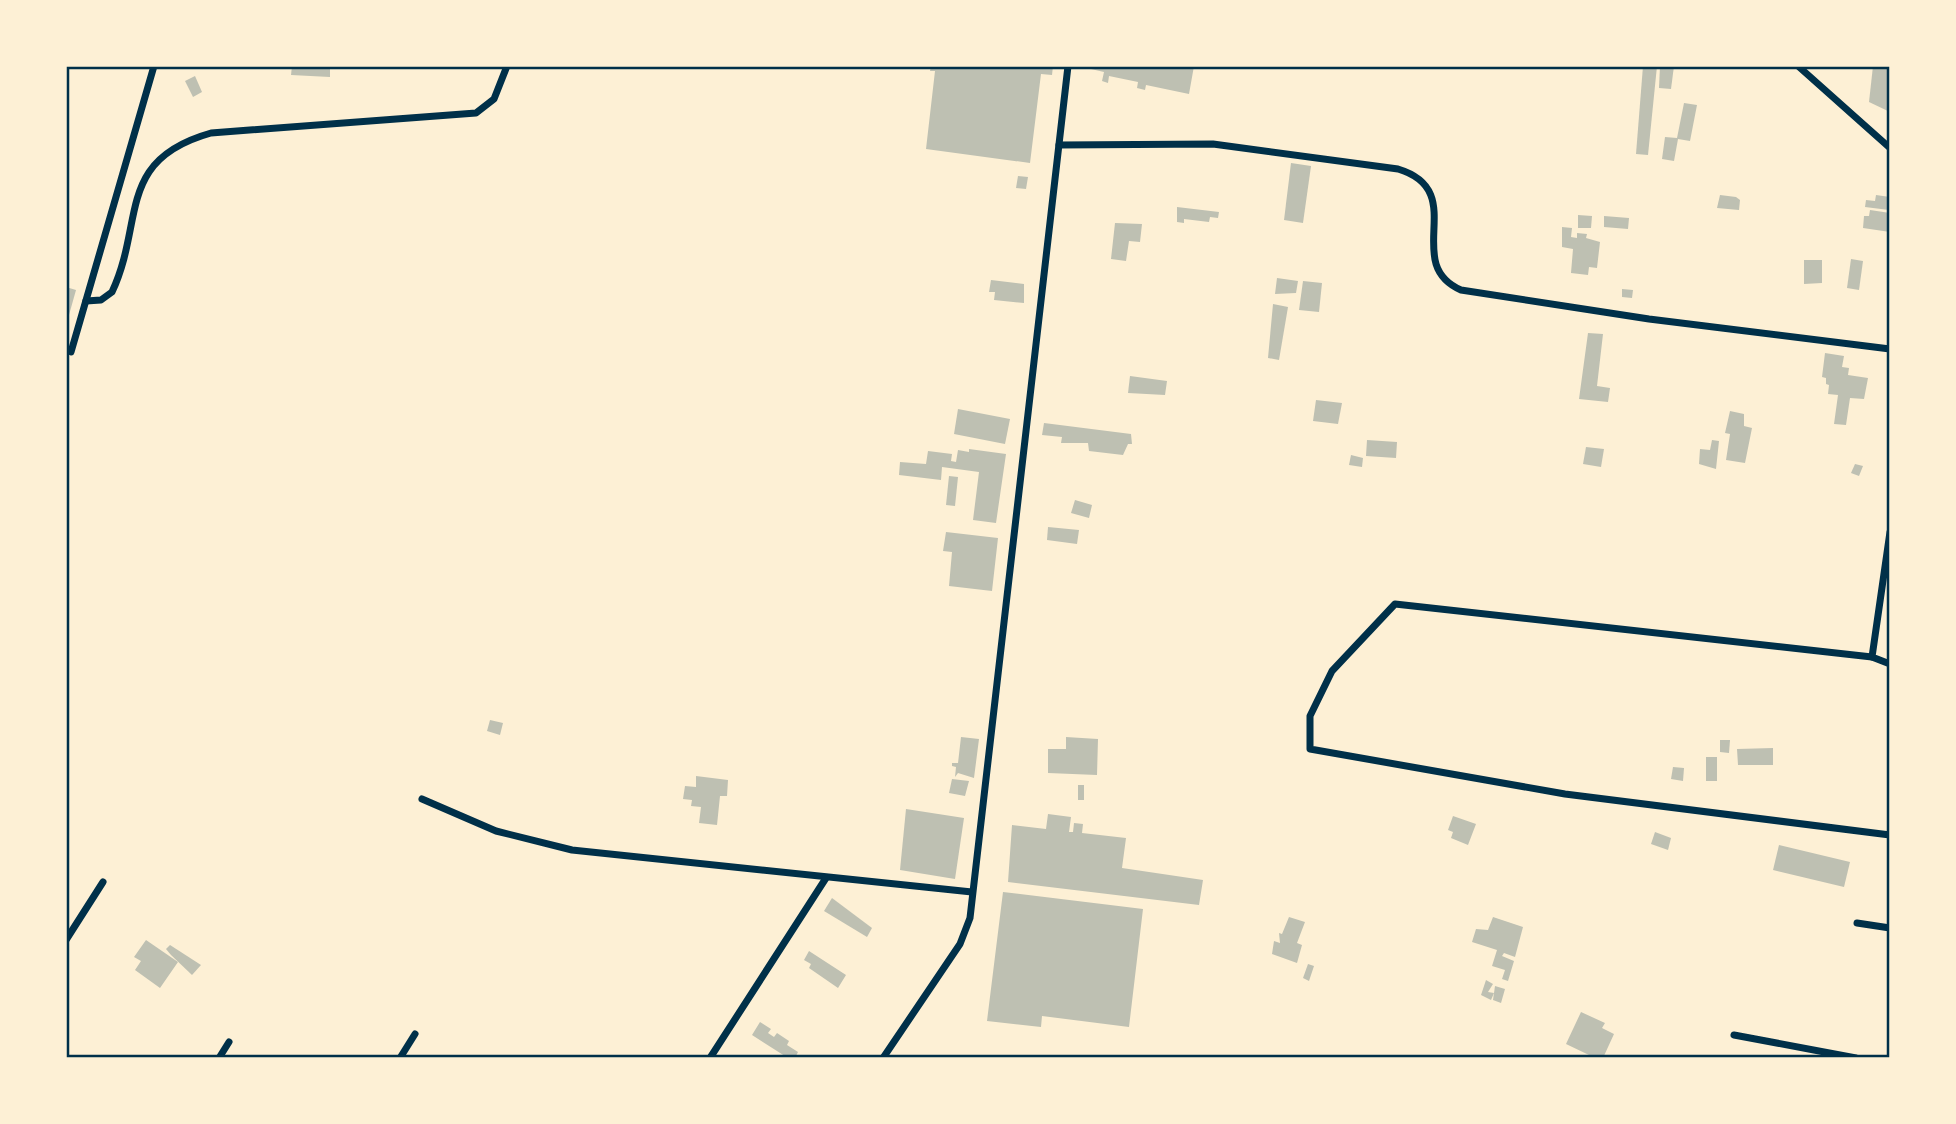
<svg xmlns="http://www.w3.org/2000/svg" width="1956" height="1124" font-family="'Fira Sans',sans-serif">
  <rect width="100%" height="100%" fill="#fdf0d5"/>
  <g fill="#bec0b2">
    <polygon points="292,66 330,66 330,77 291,75"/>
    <polygon points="931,66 1000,69 1000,66 1053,66 1052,75 1041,74 1030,163 926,149 935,71 930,71"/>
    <polygon points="1092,66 1194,66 1189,94 1146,85 1145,90 1137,88 1138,82 1109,76 1108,83 1102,81 1104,72 1091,69"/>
    <polygon points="1643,66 1657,66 1648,155 1636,154"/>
    <polygon points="1660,66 1674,66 1671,89 1659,88"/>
    <polygon points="1873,66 1890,66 1890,112 1869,102"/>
    <polygon points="195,76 202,92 193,97 185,81"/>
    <polygon points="1684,103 1697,105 1690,141 1678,139 1674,161 1662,159 1665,137 1677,138"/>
    <polygon points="1291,163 1311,166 1303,223 1284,220"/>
    <polygon points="1018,176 1028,177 1026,189 1016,188"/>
    <polygon points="1720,195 1736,197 1740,200 1739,210 1717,208"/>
    <polygon points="1876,195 1890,197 1889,210 1865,207 1866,200 1875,201"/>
    <polygon points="1177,207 1219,212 1218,218 1210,217 1209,222 1184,219 1184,223 1177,222"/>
    <polygon points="1870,210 1890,213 1890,232 1863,228 1864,216 1869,216"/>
    <polygon points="1578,215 1592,216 1591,228 1578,228"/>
    <polygon points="1604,216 1629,218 1628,229 1604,227"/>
    <polygon points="1115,223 1142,224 1140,242 1129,241 1126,261 1111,259"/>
    <polygon points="1562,227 1572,228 1571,237 1577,238 1577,233 1587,234 1586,238 1600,242 1597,268 1589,267 1588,275 1571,273 1573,249 1562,247"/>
    <polygon points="1851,259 1863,261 1859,290 1847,288"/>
    <polygon points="1804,260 1822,260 1822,283 1804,284"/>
    <polygon points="1277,278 1298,281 1296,293 1275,294"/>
    <polygon points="991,280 1024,284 1024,303 994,300 995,292 989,292"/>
    <polygon points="1303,281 1322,283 1319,312 1299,310"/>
    <polygon points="66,287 76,290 67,322 66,322"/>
    <polygon points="1622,289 1633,290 1632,298 1622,297"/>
    <polygon points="1273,304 1288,307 1279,360 1268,358"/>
    <polygon points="1588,333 1603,334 1597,386 1610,388 1608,402 1579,399"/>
    <polygon points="1825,353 1844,356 1842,367 1849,368 1848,375 1868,378 1864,399 1850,398 1846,425 1834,424 1838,395 1828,394 1829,385 1826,384 1826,378 1822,377"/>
    <polygon points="1130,376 1167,381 1165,395 1128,393"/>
    <polygon points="1316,400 1342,403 1338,424 1313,421"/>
    <polygon points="958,409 1010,419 1005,444 954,434"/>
    <polygon points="1730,411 1744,414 1744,426 1752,428 1745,463 1726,460 1730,434 1725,433"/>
    <polygon points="1044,423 1131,434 1132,444 1128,444 1123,455 1089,451 1088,443 1061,443 1062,437 1042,435"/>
    <polygon points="1367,440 1397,442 1396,458 1366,456"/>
    <polygon points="1712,440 1719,441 1716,469 1699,464 1700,449 1710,450"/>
    <polygon points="1586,447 1604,449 1601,467 1583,464"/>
    <polygon points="969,449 1006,454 996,523 973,520 979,472 942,467 941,480 899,475 900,462 926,464 928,451 952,454 951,461 956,462 958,450 969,452"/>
    <polygon points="1351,455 1363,458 1362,467 1349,465"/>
    <polygon points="1855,464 1863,466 1859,476 1851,473"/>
    <polygon points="949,476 958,477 955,506 946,505"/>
    <polygon points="1075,500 1092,505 1089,518 1071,513"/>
    <polygon points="1048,527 1079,530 1077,544 1047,540"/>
    <polygon points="946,532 998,538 992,591 949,586 952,552 943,551"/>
    <polygon points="490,720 503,723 500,735 487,731"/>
    <polygon points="961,737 979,739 974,778 958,773 955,777 956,767 952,766 952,763 958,763"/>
    <polygon points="1066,737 1098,739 1097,775 1048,773 1048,749 1066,749"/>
    <polygon points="1720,740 1730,740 1729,753 1720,752"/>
    <polygon points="1773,748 1773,765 1738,765 1737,749"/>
    <rect x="1706" y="757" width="11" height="24"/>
    <polygon points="1673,767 1684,768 1683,781 1671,779"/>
    <polygon points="696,776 728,780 727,796 720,796 717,825 699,823 701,807 691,806 692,800 683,799 685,786 696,787"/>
    <polygon points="952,779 969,781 965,796 949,793"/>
    <rect x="1078" y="785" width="6" height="15"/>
    <polygon points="906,809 964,818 955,879 900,870"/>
    <polygon points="1048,814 1071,817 1069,832 1073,832 1074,823 1083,824 1082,833 1126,838 1122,868 1203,880 1199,905 1008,882 1012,825 1046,829"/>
    <polygon points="1453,816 1476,824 1468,845 1451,838 1453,832 1448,830"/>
    <polygon points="1655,832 1671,838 1668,850 1651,844"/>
    <polygon points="1779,845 1850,862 1844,887 1773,870"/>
    <polygon points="1003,892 1143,909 1129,1027 1042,1016 1041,1027 987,1021"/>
    <polygon points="832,898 872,928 867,937 824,911"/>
    <polygon points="1289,917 1305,922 1297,943 1302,945 1297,963 1272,954 1274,941 1280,943 1279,933 1282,934"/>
    <polygon points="1493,917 1523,927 1515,957 1504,953 1502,956 1514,961 1508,981 1502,979 1505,970 1492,966 1497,950 1472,942 1476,929 1488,930"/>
    <polygon points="146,940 178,962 160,988 135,970 141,961 134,957"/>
    <polygon points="170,945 201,965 192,975 171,955 166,949"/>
    <polygon points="809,951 846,975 838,988 809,968 811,964 804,960"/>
    <polygon points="1308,964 1314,966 1309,981 1303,978"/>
    <polygon points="1486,980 1493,984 1488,992 1494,993 1491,1000 1481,995"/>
    <polygon points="1495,986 1505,989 1501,1003 1493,1000"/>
    <polygon points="1581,1012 1605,1023 1602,1028 1614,1034 1603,1058 1588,1058 1589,1055 1566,1044"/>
    <polygon points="760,1022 771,1029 768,1033 774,1037 777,1033 789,1041 787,1045 798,1052 796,1056 799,1058 788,1058 752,1035"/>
  </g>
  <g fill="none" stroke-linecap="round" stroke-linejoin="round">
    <g stroke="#003049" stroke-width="7">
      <polyline points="1798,66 1890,148"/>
      <path d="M1059 145 1213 144 1398 169C1471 191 1400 263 1461 290L1649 319 1890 349"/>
      <path d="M86 301 101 300 112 292C145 222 115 160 211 133L476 113 494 99 507 66"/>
      <polyline points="71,352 154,66"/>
      <polyline points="1890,532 1872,657 1890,664"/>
      <polyline points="1872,657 1395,604 1332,671 1310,716 1310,749 1565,794 1890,835"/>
      <polyline points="422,799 496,831 572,850 972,892"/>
      <polyline points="1857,923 1890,928"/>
      <polyline points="66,940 103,882"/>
      <polyline points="1734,1035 1856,1058"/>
      <polyline points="219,1058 229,1042"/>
      <polyline points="400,1058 415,1034"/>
      <polyline points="710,1058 826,878"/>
      <polyline points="883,1058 960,944 970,918 1068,66"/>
    </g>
  </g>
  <rect width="1956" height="1124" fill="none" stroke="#fdf0d5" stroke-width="136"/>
  <rect x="68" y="68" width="1820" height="988" fill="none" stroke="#003049" stroke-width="2.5"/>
</svg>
